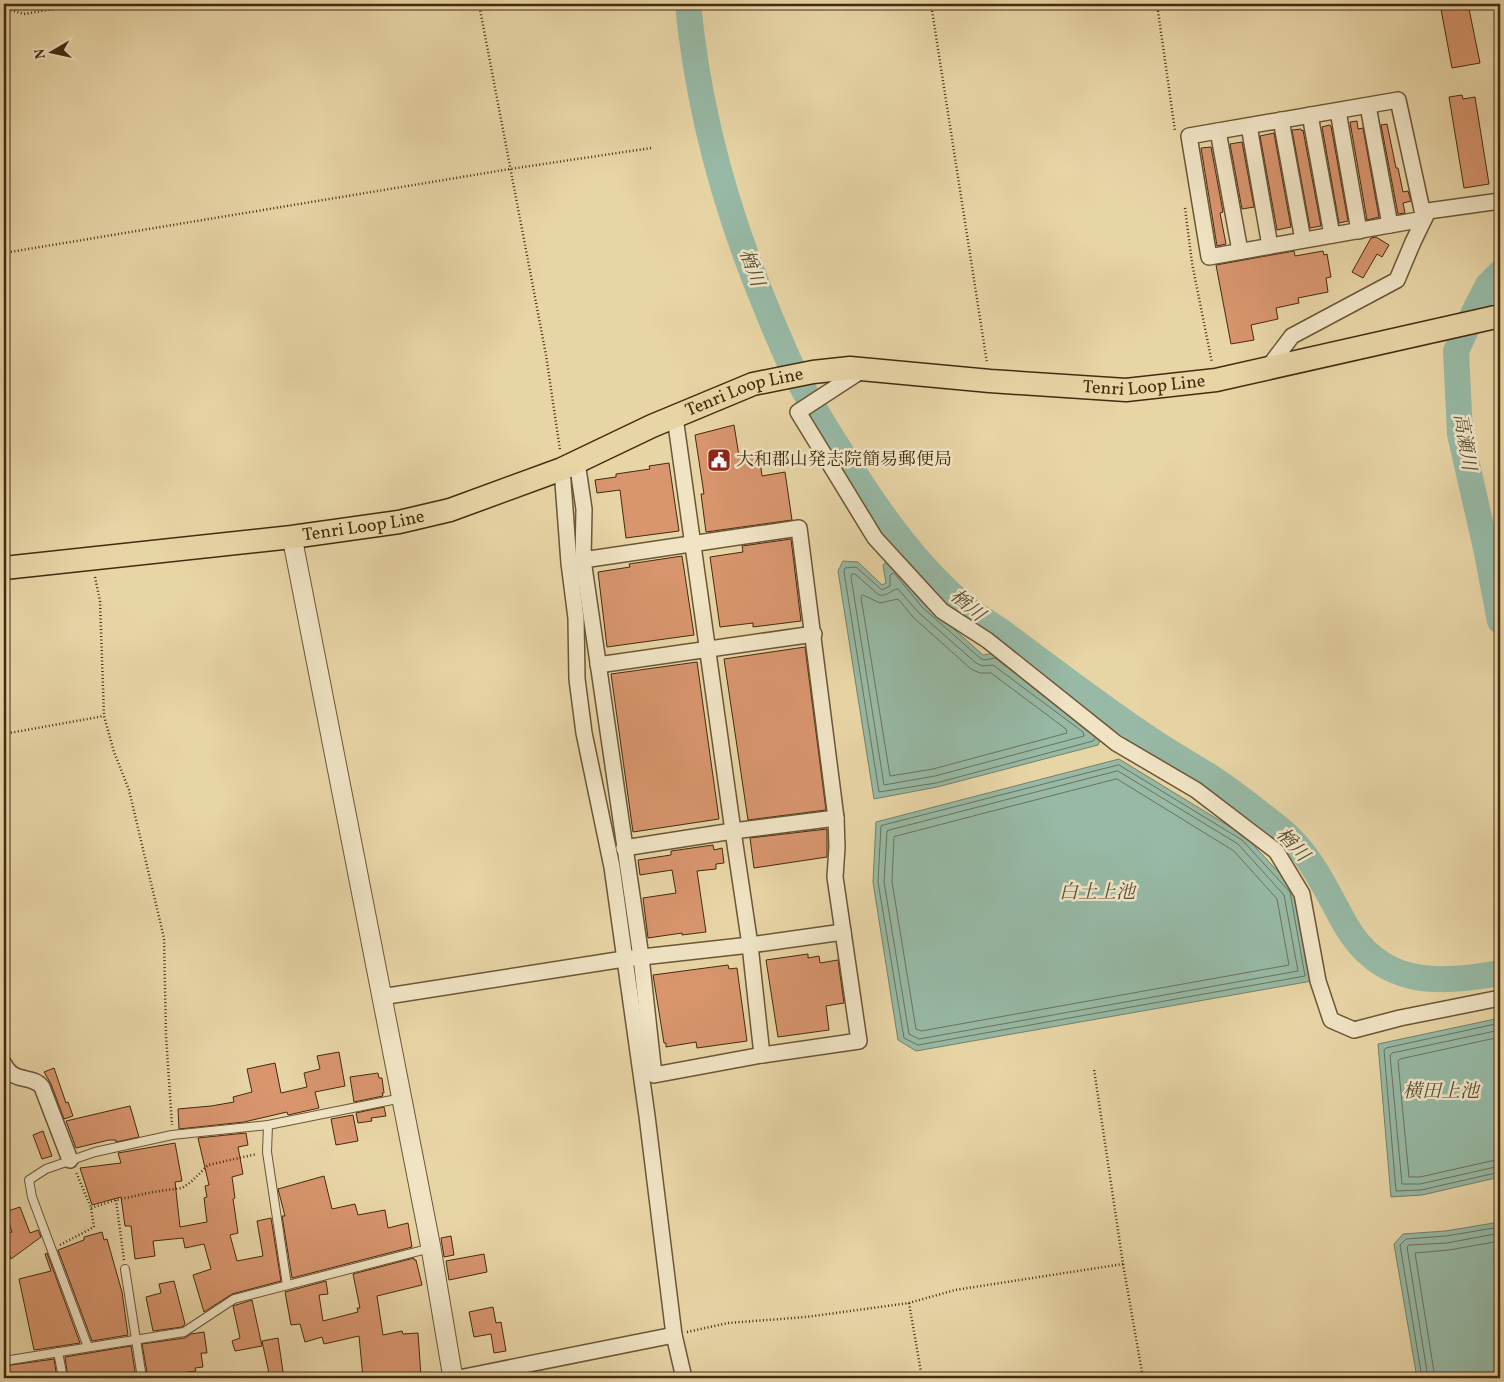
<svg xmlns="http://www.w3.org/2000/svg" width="1504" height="1382" font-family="Vollkorn,'Noto Serif JP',serif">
  <rect width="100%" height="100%" fill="#e8d5a6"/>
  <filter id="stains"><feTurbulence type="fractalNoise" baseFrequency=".004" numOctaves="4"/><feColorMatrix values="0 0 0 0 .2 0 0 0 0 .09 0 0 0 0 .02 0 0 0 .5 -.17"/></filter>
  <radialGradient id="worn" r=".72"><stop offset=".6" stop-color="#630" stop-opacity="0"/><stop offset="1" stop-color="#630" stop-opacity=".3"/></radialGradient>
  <g fill="#97b9a5" stroke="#758069">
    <polygon points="889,560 926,604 983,655 995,653 1103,733 1098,745 937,787 874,799 838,571 843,561 858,562 882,585 886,583 883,565"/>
    <polygon points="1119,759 1245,836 1295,890 1312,981 916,1051 898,1040 873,882 876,822"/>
    <polygon points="1500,1018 1500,1177 1422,1195 1391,1197 1378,1044"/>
    <polygon points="1500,1222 1500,1378 1417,1378 1394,1244 1403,1234 1445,1231"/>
  </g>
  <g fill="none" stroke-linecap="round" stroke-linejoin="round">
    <g stroke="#6d725a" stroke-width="1">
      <path d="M852 574H855L879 595C888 597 891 589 898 589L918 612 976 663 983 666 993 665 1083 732 1084 736 935 776 884 785 851 577Z"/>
      <polygon points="863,595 880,603 898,599 914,618 971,669 980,673 991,673 1066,729 1067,733 933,769 890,776 861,597"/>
      <polyline points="1015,673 995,658 984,660 980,658 923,608 894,573 890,575 890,586 882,590 856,567 845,568 844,572 879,792 936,783 1093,741 1095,738"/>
      <polygon points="1119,765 1242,840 1290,892 1305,976 918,1045 904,1038 878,882 881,826"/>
      <polygon points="1118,771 1238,844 1284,895 1298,971 919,1039 909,1034 884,882 887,831"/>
      <polygon points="1117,779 1234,851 1277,899 1289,965 921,1031 916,1029 892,882 894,837"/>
      <polyline points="1500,1023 1386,1048 1384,1050 1396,1191 1421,1190 1500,1172"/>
      <polyline points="1500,1030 1392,1053 1390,1055 1402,1184 1420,1184 1500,1166"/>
      <polyline points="1500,1037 1400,1059 1398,1061 1409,1177 1420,1177 1500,1159"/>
      <polyline points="1422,1378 1400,1245 1406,1239 1446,1236 1500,1227"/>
      <polyline points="1428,1378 1407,1247 1409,1245 1447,1243 1500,1233"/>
      <polyline points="1435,1378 1415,1253 1449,1250 1500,1241"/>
    </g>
    <g stroke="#97b9a5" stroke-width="26">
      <path d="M688 4C698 110 727 214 768 312 775 329 782 346 790 363 808 401 832 438 855 474 886 522 920 568 963 605 975 615 989 623 1002 632 1052 669 1100 706 1151 740 1170 753 1190 764 1209 776 1234 792 1257 811 1280 829 1311 854 1326 890 1345 924 1381 987 1437 984 1500 973"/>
      <polyline points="1500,273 1488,285 1476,308 1456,351 1460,434 1486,548 1500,621"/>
    </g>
  </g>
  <g fill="#d8956e" stroke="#432b0f">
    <polygon points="1440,4 1468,4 1480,63 1452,68"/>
    <polygon points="1462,95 1463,99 1475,97 1489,184 1464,188 1449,97"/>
    <polygon points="1357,121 1358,129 1363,128 1379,217 1367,220 1350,122"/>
    <polygon points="1387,124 1396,168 1398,168 1403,192 1408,191 1411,201 1403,203 1405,213 1398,214 1381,125"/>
    <polygon points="1329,125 1331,126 1348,221 1339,223 1322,127"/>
    <polygon points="1301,129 1302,131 1303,130 1321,226 1310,228 1292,130"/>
    <polygon points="1274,133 1291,227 1277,230 1260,136"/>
    <polygon points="1242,142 1254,207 1242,209 1230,144"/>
    <polygon points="1211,147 1223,212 1220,213 1226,244 1217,246 1201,148"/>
    <polygon points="1376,237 1389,245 1382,257 1377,254 1363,278 1352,272 1371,238"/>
    <polygon points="1294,251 1295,256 1323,251 1324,255 1327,254 1331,277 1326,278 1328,292 1298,298 1299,303 1276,308 1278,319 1251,325 1254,340 1231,344 1216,265"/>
    <polygon points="734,425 739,456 759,453 762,476 785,472 792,520 706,532 701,494 704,494 695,435"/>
    <polygon points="669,463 679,531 626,538 620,490 597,493 595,480 616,477 616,474 650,469 649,466"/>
    <polygon points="791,539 801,621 753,627 753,623 720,627 710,557 743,552 742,546"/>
    <polygon points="682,556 694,635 607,647 598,572 630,567 629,564"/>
    <polygon points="805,647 826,810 748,820 724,659"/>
    <polygon points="697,662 719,819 633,832 611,674"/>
    <polygon points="827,829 827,857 754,868 750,838"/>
    <polygon points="713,845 714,850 722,848 724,863 716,864 716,869 697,871 706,932 682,935 682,933 648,938 643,898 676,893 672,870 640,875 638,860 671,855 671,851"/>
    <polygon points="808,954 808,958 819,956 820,963 838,960 844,1003 826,1006 829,1030 778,1037 766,960"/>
    <polygon points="728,965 729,969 737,968 747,1041 697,1048 696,1042 666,1047 666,1043 664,1043 653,975"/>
    <polygon points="339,1052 345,1086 315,1092 319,1108 288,1115 287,1112 244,1122 179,1129 178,1109 211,1106 234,1102 233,1097 252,1092 247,1069 275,1063 281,1093 307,1087 304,1073 320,1069 317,1056"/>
    <polygon points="54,1068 66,1103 68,1102 73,1116 64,1119 51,1084 44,1072"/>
    <polygon points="378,1073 379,1078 382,1078 384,1093 382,1093 383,1096 354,1102 350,1077"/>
    <polygon points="130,1106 139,1137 116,1142 116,1140 109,1140 76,1148 66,1121"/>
    <polygon points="384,1107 386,1116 371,1118 372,1121 358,1123 356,1113"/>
    <polygon points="353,1115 358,1141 336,1145 331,1119"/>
    <polygon points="43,1131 52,1156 42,1159 33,1135"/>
    <polygon points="246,1133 248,1145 238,1147 243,1174 232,1177 235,1198 233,1199 238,1233 230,1235 237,1261 263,1256 257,1221 271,1218 281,1281 232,1294 204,1312 193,1275 211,1269 204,1244 185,1248 183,1238 153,1241 155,1256 135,1259 131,1226 125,1226 121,1197 92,1205 80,1168 121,1163 118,1153 175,1143 182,1181 175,1182 180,1227 207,1222 204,1198 207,1197 205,1186 209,1185 198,1138"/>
    <polygon points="324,1176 332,1209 355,1204 358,1215 385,1210 388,1228 408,1223 412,1247 292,1278 282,1216 285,1216 278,1189"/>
    <polygon points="20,1207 30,1233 38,1230 41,1237 11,1259 4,1240 4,1235 12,1232 5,1212"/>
    <polygon points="102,1232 104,1240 107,1239 122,1292 128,1335 92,1341 58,1250 84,1240 84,1237"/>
    <polygon points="451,1236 454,1255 444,1257 441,1238"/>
    <polygon points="47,1253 80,1343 34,1350 19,1279 51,1271 45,1254"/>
    <polygon points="484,1254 487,1272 449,1280 446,1261"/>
    <polygon points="414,1258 414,1260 416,1260 422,1285 377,1296 383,1335 402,1331 403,1334 418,1333 421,1376 363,1378 359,1336 324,1344 322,1337 305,1342 300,1324 291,1325 285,1292 326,1281 328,1294 319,1295 323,1321 358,1312 357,1308 360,1308 353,1274"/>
    <polygon points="174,1281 185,1324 182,1327 153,1331 146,1297 161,1293 159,1284"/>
    <polygon points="252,1300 262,1346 235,1351 232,1341 240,1338 233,1306"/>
    <polygon points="493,1307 496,1323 501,1322 506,1351 494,1353 491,1334 474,1337 469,1312"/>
    <polygon points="204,1332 207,1353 201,1353 203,1367 195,1368 196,1371 179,1373 180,1378 148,1378 142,1344 185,1338 191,1334"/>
    <polygon points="278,1338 284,1378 270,1378 262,1341"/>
    <polygon points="131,1346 136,1378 68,1378 65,1357"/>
    <polygon points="54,1359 57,1378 4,1378 4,1366"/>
  </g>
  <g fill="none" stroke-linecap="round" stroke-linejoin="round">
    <g stroke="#6c5635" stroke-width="10">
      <g id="service">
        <polyline points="125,1269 142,1378"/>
        <polyline points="287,1285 267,1152 268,1125 402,1098"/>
        <polyline points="88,1347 32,1197 29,1180 46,1169 95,1152 172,1135 268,1125"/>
        <polyline points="58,1352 63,1378"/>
        <polyline points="4,1361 184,1332 234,1299 431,1248"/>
      </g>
    </g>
    <g stroke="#6c5635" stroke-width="18">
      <g id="minor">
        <polygon points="1398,100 1424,219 1209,257 1189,136"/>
        <polyline points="1368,106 1390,225"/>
        <polyline points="1338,111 1359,231"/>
        <polyline points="1310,115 1332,235"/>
        <polyline points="1281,120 1303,240"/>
        <polyline points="1249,126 1270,246"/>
        <polyline points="1218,131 1240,251"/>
        <polyline points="864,369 798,412 875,538 942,611 987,640 1116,743 1196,790 1276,851 1302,894 1318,981 1331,1020 1354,1030 1400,1018 1500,998"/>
        <polyline points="1267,369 1292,336 1397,280 1413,242 1428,211 1500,201"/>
        <polyline points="675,417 733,831 750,945 762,1055"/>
        <polyline points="577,462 584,509 583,560 641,957 654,1075 762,1055 859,1041 835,877 837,847 836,818 799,528 583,560"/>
        <polyline points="562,469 569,563 576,618 577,679 584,733 612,867 647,1116 674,1335 684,1378"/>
        <polyline points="598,665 814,634"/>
        <polyline points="624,848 733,831 836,818"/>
        <polyline points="381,997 624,959 750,945 843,932"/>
        <path d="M4 1064C13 1084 32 1074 42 1087L70 1160"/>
        <polyline points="459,1378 674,1335"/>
      </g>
    </g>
    <g stroke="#6c5635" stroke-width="21">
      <polyline id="tertiary" points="292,537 431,1248 453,1378"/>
    </g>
    <g stroke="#432b0f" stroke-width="25">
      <g id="primary">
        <path id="s1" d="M4 568 292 537 399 522 450 510 562 469 652 426 753 384 813 372 850 368 990 381 1126 390 1216 380 1500 316"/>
      </g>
    </g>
    <g stroke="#432b0f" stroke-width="2.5" stroke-dasharray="1 2.5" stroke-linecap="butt">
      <polyline points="479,4 546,355 560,450"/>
      <polyline points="931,4 987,363"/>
      <polyline points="1157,4 1175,131"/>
      <polyline points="4,8 24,14 83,4"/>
      <polyline points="1185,208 1192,263 1212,363"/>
      <polyline points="4,253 510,169 651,148"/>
      <polyline points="95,577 100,601 104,716 114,752 129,790 164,938 166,1036 172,1125"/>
      <polyline points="4,734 104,716"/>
      <polyline points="116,1200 124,1260"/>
      <polyline points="91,1208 116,1200 153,1192 182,1188 191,1182 208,1165 257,1154"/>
      <polyline points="60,1245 94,1227 91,1208 76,1172"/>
      <polyline points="1123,1264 1143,1378"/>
      <polyline points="909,1303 922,1378"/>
      <polyline points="687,1332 728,1323 806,1317 909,1303 955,1290 1123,1264 1094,1069"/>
    </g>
    <use href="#service" stroke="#f0e4c5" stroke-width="8"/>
    <use href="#minor" stroke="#f0e4c5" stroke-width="15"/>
    <use href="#tertiary" stroke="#f0e4c5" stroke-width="19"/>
    <use href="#primary" stroke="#e8d5a6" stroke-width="22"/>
  </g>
  <defs>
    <g id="civic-square" transform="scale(1.25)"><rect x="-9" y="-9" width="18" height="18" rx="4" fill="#8f2418" stroke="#f0e4c5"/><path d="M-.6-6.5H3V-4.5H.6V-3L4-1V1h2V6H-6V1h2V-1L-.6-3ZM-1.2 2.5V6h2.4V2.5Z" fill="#fff"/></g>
  </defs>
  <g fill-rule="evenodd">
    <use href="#civic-square" x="719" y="460"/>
  </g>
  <g text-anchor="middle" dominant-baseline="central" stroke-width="5" stroke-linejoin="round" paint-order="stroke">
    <g font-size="18" fill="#432b0f" stroke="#f0e4c5">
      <text stroke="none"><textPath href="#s1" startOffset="1172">Tenri Loop Line</textPath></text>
      <text stroke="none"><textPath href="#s1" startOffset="768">Tenri Loop Line</textPath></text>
      <text stroke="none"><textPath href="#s1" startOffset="362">Tenri Loop Line</textPath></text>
    </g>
    <g font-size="18" fill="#432b0f" stroke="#f0e4c5" text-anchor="start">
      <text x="736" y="460">大和郡山発志院簡易郵便局</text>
    </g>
    <g font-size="19" font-style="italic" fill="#584e34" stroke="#f0e4c5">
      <text transform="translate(751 268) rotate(70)">楢川</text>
      <text transform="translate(1464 442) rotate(81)">高瀬川</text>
      <text transform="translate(967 606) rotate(40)">楢川</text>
      <text transform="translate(1292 845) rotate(47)">楢川</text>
      <text x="1097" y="893">白土上池</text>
      <text x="1441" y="1092">横田上池</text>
    </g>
  </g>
  <rect width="1504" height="1382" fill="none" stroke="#e8d5a6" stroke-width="20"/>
  <rect x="5" y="5" width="1494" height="1372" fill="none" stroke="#432b0f" stroke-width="2.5"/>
  <rect x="10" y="10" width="1484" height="1362" fill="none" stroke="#432b0f"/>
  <g transform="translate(52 52) rotate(261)" stroke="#f0e4c5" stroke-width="4" paint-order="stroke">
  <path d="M0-4L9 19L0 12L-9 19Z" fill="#432b0f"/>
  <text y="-8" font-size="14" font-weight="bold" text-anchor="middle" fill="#432b0f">N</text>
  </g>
  <rect width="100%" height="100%" filter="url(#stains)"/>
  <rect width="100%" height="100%" fill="url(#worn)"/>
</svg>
